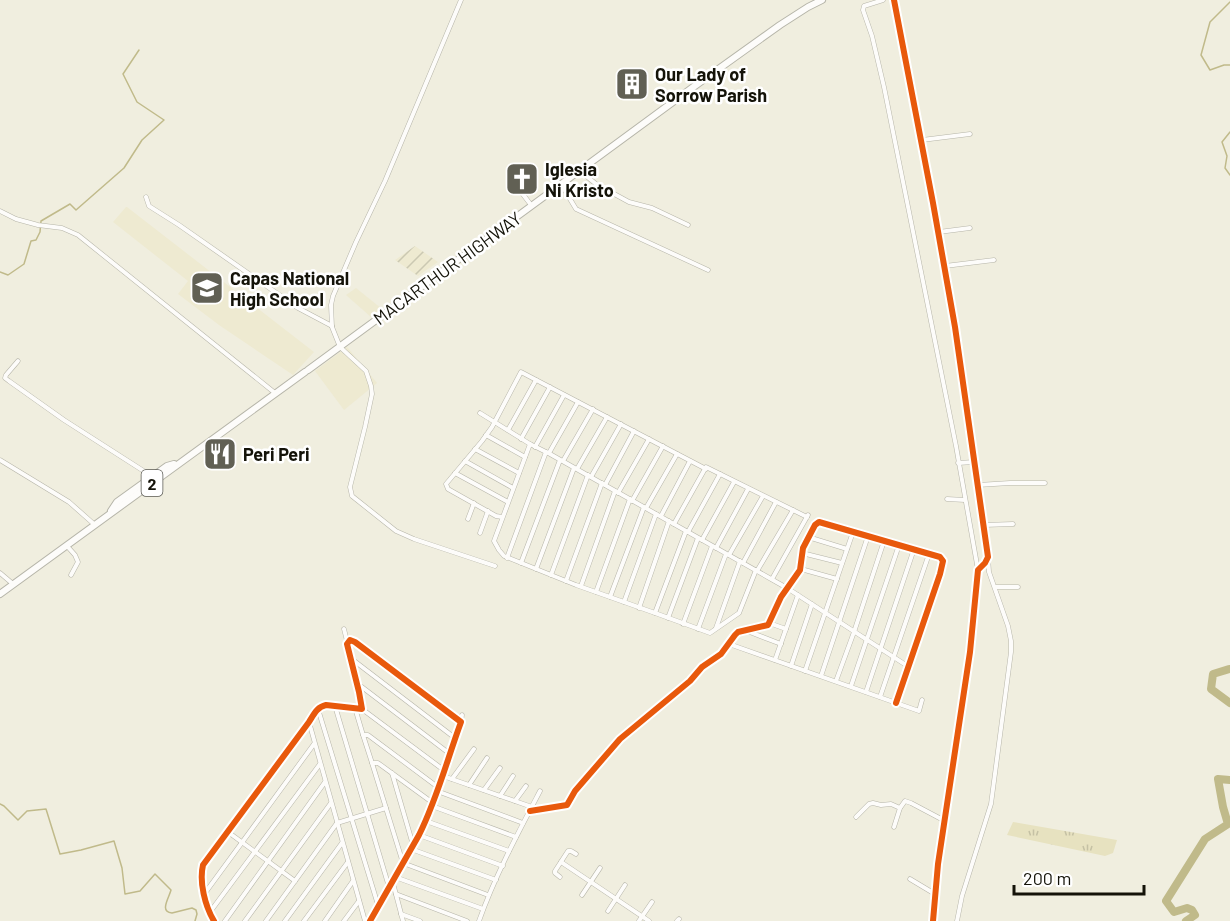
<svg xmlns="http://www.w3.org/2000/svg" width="1230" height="921" font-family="Barlow,sans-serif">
  <defs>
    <pattern id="industrial-furrows" width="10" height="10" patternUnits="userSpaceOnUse" patternTransform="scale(1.5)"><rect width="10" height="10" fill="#eeead1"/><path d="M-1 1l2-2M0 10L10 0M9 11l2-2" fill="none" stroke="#cbc8b2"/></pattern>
    <pattern id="grass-tufts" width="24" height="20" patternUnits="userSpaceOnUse" patternTransform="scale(1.5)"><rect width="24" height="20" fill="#e7e2c0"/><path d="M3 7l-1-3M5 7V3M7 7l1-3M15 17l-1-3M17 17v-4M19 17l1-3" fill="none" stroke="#c5c1a4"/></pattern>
  </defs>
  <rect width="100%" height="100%" fill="#f0eedf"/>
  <g fill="#eeead1">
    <polygon points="126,207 127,207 314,352 293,375 219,325 178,294 188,281 113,222"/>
    <polygon points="356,288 382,309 371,317 346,295"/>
    <polygon points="347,347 377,383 344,410 315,371"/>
  </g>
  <polygon fill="url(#industrial-furrows)" points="415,246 438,262 418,276 395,260"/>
  <polygon fill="url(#grass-tufts)" points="1013,822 1117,840 1113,853 1105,856 1007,835"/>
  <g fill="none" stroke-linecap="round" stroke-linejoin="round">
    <g stroke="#c0ba8a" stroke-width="1.5">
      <polyline points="1230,2 1210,22 1201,55 1210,70 1224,65 1230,65"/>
      <polyline points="1230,132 1222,142 1227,156 1225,168 1230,175"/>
      <polyline points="0,272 8,275 24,264 31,241 36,240 40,232 41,221 70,204 76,210 124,168 142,140 164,120 137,102 123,74 139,50"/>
      <polyline points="1229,669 1230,668"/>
      <path d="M0 804 4 806 18 820 27 811 46 809 60 854 81 850 114 841 122 868 125 894 140 891 155 874 171 890C169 898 159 912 172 913L192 908 196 910 197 914 195 921"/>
    </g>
    <g stroke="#c0ba8a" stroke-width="8">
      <polyline points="1229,669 1213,674 1211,689 1230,703"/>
      <polyline points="1186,921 1195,915 1192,910 1187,908 1174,912 1166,901 1205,839 1228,824 1223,807 1218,779 1230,780"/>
    </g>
    <g stroke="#b6b5a9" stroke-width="5">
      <g id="minor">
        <polyline points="461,0 385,181 356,242 333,296 331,305 332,327 340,347 366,371 371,386 372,394 365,427 350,487 352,496 396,531 414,539 495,566"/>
        <polyline points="883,0 864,6 863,10 872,36 884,87 956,446 978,570"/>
        <polyline points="922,140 970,134"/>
        <polyline points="580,171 596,184 629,202 652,208 688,225"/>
        <polyline points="509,176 531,205"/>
        <polyline points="561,184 576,209 708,270"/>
        <polyline points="146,197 149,206 179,225 298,308 332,326"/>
        <polyline points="0,211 16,219 38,225 62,228 78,235 275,393"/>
        <polyline points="939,232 970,228"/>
        <polyline points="945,266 994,260"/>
        <polyline points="18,361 6,375 5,378 9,381 64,420 153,477"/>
        <polyline points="480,413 530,444 550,454 787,588 909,667"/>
        <polyline points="508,430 536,380"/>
        <polyline points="486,435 525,457"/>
        <polyline points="521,439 550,387"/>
        <polyline points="530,444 494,541 499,550 504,556 576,585 655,613 686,531"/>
        <polyline points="535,447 564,395"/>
        <polyline points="475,449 519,473"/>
        <polyline points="549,453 578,402"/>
        <polyline points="0,460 69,502 95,525"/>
        <polyline points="465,461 513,488"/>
        <polyline points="563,461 593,409"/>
        <polyline points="958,463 974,462"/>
        <polyline points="577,469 607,417"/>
        <polyline points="455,473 508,502"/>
        <polyline points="591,477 621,424"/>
        <polyline points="605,485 634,431"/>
        <polyline points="978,485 1010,483 1045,483"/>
        <polyline points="618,493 649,439"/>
        <polyline points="947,499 965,500"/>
        <polyline points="632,501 663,446"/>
        <polyline points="646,508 677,454"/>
        <polyline points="661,516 690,461"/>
        <polyline points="502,517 496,516 448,489 446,484 482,441 492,427 521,372 706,469"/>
        <polyline points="468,519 474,503"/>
        <polyline points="674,524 706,467 807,517"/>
        <polyline points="984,525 1013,524"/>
        <polyline points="688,532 720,474"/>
        <polyline points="480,533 488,511"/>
        <polyline points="808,537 847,549"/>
        <polyline points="702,540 734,482"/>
        <polyline points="67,546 75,555 78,562 71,575"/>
        <polyline points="716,548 748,489"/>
        <polyline points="802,553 842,563"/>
        <polyline points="729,555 763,496"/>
        <polyline points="507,558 546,452"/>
        <polyline points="521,563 560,460"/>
        <polyline points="743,563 776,502"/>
        <polyline points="536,569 574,468"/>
        <polyline points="801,569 837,579"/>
        <polyline points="757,571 793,510"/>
        <polyline points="0,573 13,584"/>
        <polyline points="551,575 588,475"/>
        <polyline points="772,579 808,515"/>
        <polyline points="566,581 602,483"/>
        <polyline points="581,586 615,491"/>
        <polyline points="995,587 1018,587"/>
        <polyline points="596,592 630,499"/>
        <polyline points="610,597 644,507"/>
        <polyline points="624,602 656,514"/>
        <polyline points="639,608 669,521"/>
        <polyline points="655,613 710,633 739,613 756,570"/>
        <polyline points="668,618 698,538"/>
        <polyline points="769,623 786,629"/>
        <polyline points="683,624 712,546"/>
        <polyline points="716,628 740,561"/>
        <polyline points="344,629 347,641"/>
        <polyline points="698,629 726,554"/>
        <polyline points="747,631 781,644"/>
        <polyline points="729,644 919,711 922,700"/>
        <polyline points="353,660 455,738"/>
        <polyline points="775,660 798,595"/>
        <polyline points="791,666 812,604"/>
        <polyline points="805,671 853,532"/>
        <polyline points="821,676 868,536"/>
        <polyline points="836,681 854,632 884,541"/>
        <polyline points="358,684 450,754"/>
        <polyline points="851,686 899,545"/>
        <polyline points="866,692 914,549"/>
        <polyline points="880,697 929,554"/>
        <polyline points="335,706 389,887"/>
        <polyline points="355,708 363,735"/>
        <polyline points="318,709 378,905"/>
        <polyline points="362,709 445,771"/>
        <polyline points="309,722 365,921"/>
        <polyline points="461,722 462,715"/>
        <polyline points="372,763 363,735 368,735 439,788"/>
        <polyline points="392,773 413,845"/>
        <polyline points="443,776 532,807"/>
        <polyline points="452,779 474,749"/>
        <polyline points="469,785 487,758"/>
        <polyline points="484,790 500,768"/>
        <polyline points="437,791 523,823"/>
        <polyline points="500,796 513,776"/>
        <polyline points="515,801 526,786"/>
        <polyline points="433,803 378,763 372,763 403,863 488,895"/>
        <polyline points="432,806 516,837"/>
        <polyline points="530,811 567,805 575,791 620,739 690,681 702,667 721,654 735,635 738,632 768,625 781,597 800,570 803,548 815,525 819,522 940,557 943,561 940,574 896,703"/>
        <polyline points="856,817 869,804 873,803 881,805 891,804 900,808"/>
        <polyline points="426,821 509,851"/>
        <polyline points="894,827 900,808 905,801 911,803 945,821"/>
        <polyline points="228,832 295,881"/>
        <polyline points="419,835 503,866"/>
        <polyline points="411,849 496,880"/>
        <polyline points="561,862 649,921"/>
        <polyline points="395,877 483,909"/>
        <polyline points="560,877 555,873 555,871 568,851 571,851 576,854"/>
        <polyline points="910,879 935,894"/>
        <polyline points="391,885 394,887 403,921"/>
        <polyline points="205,893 314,744"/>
        <polyline points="396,894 467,921"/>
        <polyline points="582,895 600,868"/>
        <polyline points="608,911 625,885"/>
        <polyline points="210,912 320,764"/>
        <polyline points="401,914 420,921"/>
        <path d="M214 921C205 906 199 882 203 865L309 722C314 714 317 707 326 705L362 709 359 692 347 644 350 640 355 642 461 722C447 760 437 799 419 835L370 921"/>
        <polyline points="225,921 325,782"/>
        <polyline points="245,921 331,803"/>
        <polyline points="266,921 337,823 386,808"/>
        <polyline points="285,921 342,843"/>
        <polyline points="304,921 348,862"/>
        <polyline points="325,921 353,881"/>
        <polyline points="344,921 359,901"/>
        <path d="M479 921C495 876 518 833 540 791"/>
        <polyline points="639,921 652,902"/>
        <polyline points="677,921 679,919"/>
        <polyline points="957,921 962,896 991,804 1011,652 1011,641 1008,626 989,572 988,558"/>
      </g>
    </g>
    <g stroke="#b6b5a9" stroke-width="6">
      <polyline id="tertiary" points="894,0 933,203 955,327 988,557 985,563 978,570 970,652 938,864 933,921"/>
    </g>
    <g stroke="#b6b5a9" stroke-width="8">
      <g id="trunk">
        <polyline points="308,370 692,88 780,25 808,7 822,0"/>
        <polyline points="111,511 117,502 167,466 174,464"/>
        <polyline points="0,594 305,372"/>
      </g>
    </g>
    <use href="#minor" stroke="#fdfcfa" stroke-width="4"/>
    <use href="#tertiary" stroke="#fdfcfa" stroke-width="4.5"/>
    <use href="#trunk" stroke="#fdfcfa" stroke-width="6"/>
    <g stroke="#fff" stroke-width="10">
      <g id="cycleway">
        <polyline points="894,0 933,203 955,327 988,557 985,563 978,570 970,652 938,864 933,921"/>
        <polyline points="530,811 567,805 575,791 620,739 690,681 702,667 721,654 735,635 738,632 768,625 781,597 800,570 803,548 815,525 819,522 940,557 943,561 940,574 896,703"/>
        <path d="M214 921C205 906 199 882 203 865L309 722C314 714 317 707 326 705L362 709 359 692 347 644 350 640 355 642 461 722C447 760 437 799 419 835L370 921"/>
      </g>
    </g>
    <use href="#cycleway" stroke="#e8590c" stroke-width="6"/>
  </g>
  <defs>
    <g id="building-square" transform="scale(1.725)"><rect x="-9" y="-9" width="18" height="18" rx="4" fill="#616054" stroke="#fff"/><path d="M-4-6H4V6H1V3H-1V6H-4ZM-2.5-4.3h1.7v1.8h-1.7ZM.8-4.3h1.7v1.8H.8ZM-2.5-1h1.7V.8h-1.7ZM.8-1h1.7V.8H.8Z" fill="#fff"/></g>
    <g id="church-square" transform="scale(1.725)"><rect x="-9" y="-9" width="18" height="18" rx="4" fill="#616054" stroke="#fff"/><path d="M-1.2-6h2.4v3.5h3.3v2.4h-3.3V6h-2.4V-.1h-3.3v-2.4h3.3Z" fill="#fff"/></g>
    <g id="school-square" transform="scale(1.725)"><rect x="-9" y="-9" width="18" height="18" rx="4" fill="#616054" stroke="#fff"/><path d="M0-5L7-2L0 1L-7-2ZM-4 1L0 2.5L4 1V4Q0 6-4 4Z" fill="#fff"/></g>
    <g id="restaurant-square" transform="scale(1.725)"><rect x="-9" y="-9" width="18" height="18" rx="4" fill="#616054" stroke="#fff"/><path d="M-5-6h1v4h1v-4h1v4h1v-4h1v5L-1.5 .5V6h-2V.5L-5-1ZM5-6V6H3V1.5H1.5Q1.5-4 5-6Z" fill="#fff"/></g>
  </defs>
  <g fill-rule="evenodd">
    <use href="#building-square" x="632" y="84"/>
    <use href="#church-square" x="522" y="179"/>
    <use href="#school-square" x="207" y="288"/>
    <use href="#restaurant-square" x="220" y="454"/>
  </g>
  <g text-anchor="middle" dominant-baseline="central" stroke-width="5" stroke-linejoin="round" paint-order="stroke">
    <rect fill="#fff" stroke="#5a5a53" stroke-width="1.5" x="141.5" y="470" width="21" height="26" rx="4.5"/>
    <g font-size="16" font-weight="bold" fill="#141309">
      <text x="152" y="483">2</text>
    </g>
    <g font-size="18" font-weight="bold" fill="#141309" stroke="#fff" text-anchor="start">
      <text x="655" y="74">Our Lady of<tspan x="655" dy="21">Sorrow Parish</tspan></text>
      <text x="545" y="169">Iglesia<tspan x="545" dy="21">Ni Kristo</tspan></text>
      <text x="230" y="278">Capas National<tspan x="230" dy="21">High School</tspan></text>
      <text x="243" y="454">Peri Peri</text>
    </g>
    <g font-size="18" fill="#141309" stroke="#fff">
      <text transform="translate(447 268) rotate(-36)">MACARTHUR HIGHWAY</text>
    </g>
  </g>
  <path d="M1014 885v9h130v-9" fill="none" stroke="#141309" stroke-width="3"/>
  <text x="1023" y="885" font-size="18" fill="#141309" stroke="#ffffff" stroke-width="4.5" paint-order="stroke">200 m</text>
</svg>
